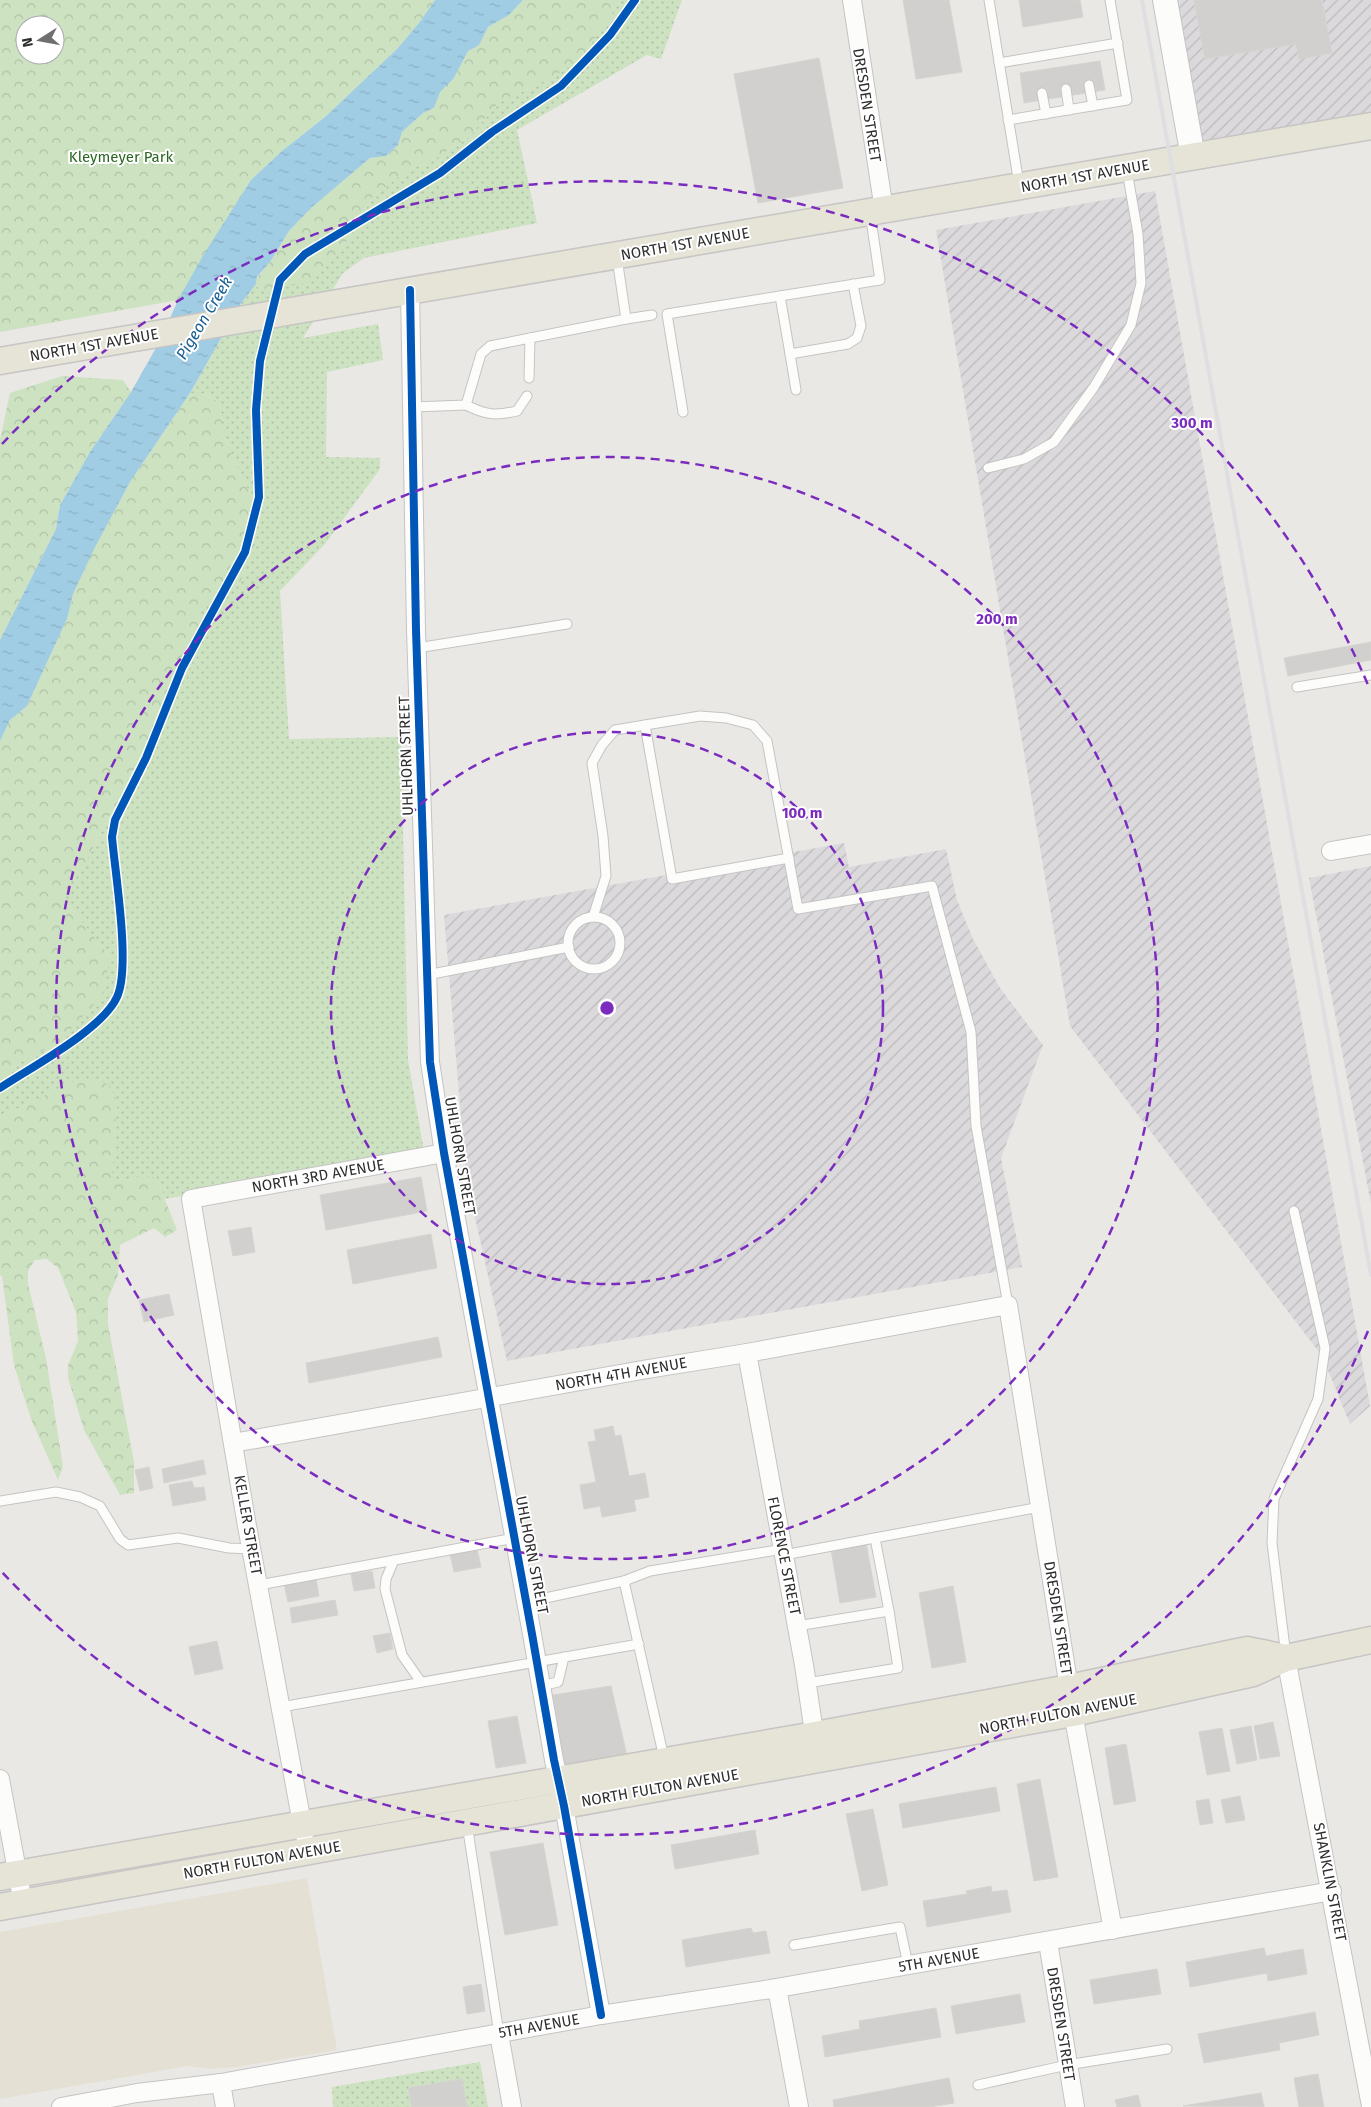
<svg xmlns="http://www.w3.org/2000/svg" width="1371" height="2107" font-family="'Fira Sans',sans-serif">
  <defs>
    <pattern id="industrial-furrows" width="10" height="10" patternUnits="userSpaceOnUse" patternTransform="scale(1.25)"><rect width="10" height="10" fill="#dbd9db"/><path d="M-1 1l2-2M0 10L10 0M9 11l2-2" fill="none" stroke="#bcbbbc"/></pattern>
    <pattern id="grass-dots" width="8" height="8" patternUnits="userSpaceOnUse" patternTransform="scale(1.25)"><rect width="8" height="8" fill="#cce2c1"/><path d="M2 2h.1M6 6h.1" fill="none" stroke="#b0c2a6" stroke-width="1.8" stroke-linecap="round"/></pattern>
    <pattern id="forest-crowns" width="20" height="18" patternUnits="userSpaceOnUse" patternTransform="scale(1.25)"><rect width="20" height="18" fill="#cce2c1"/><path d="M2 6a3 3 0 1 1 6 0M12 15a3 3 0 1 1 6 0" fill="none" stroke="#b0c2a6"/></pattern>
    <pattern id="water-ripples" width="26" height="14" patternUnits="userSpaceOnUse" patternTransform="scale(1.25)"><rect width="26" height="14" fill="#a0cde4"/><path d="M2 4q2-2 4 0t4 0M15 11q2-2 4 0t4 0" fill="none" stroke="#8ab0c4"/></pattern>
  </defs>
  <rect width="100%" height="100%" fill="#eae8e5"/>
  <g fill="url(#industrial-furrows)">
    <polygon points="1166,0 1371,0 1371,126 1193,157"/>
    <polygon points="1155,191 1370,1406 1350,1424 1322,1356 1070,1026 936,230"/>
    <polygon points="844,843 849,867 946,849 957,900 973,939 1000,988 1043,1045 1001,1158 1022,1267 507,1361 466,1177 444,915"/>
    <polygon points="1371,866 1371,1204 1309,878"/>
  </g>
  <polygon fill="#e4e0d4" points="307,1878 337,2050 237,2067 211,2069 188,2066 0,2099 0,1932"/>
  <g fill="url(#grass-dots)">
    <polygon points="621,0 682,0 661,59 647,55 517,130 537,223 364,258 343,273 303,338 378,324 383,360 327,372 326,457 380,458 380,469 325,544 280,591 289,739 401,737 408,1060 424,1151 165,1199 156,1177 139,1177 119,1183 112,1172 117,1102 81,1078 0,1117 0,1087 21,1061 57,1044 110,957 62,897 69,875 83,867 110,815 136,786 143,752 165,715 165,702 191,669 201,605 239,584 252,498 224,438 219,402 201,393 190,393 240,305 256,284 259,289 351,236 373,196 408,170 436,158 469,137 499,102 554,77 582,57"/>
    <polygon points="480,2062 488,2107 333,2107 332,2087"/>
  </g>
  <g fill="url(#forest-crowns)" fill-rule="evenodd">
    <path d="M0 0H435L419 23 397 49 325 117 282 151 251 180 178 300 0 332ZM25 25H55V55H25Z"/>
    <polygon points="523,0 621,0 582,57 554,77 499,102 469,137 436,158 408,170 373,196 351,236 312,282 265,290 259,289 256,284 257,278 270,262 289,231 311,208 370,158 386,156 398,145 402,132 423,113 434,108 439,92 454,78 468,51 479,44 488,27 509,15"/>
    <polygon points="62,376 123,380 131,392 90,452 60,505 56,529 0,640 0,440 10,393"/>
    <polygon points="190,393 201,393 219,402 224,438 252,498 255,548 239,584 201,606 191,669 165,702 165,715 143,752 136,786 110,815 83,867 69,875 62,897 110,957 102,996 57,1044 21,1061 0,1087 0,741 10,720 27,706 67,619 73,594 93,549 130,482"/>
    <polygon points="81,1078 100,1080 111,1087 117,1102 112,1172 119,1183 139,1177 156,1177 177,1230 165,1237 154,1228 120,1245 118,1275 108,1299 108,1324 134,1462 134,1493 120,1495 84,1430 68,1378 68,1365 78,1341 76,1312 58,1268 47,1259 35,1260 28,1271 28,1284 46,1358 63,1467 58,1480 31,1419 14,1365 2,1276 0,1275 0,1117"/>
  </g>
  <polygon fill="url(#water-ripples)" points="435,0 523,0 509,15 488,27 479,45 468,51 454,78 440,92 434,108 423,113 402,132 398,145 386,156 370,158 311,208 289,231 270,262 257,277 256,284 240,305 190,393 130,482 94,549 73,594 67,619 27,706 10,720 0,741 0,640 56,529 60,505 90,452 131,392 161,339 178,300 204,254 251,180 282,151 325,117 397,49 419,23"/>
  <g fill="#d2d0ce" stroke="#d5d4d1">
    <polygon points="903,0 949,0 962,72 916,79"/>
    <polygon points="1019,0 1080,0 1083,17 1023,27"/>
    <polygon points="1194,0 1322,0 1332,53 1299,59 1296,44 1205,59"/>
    <polygon points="819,58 843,188 758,203 734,74"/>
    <polygon points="1100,61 1105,90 1024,103 1020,73"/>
    <polygon points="1371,642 1371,660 1288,676 1284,658"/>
    <polygon points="421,1177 427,1211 326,1230 320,1195"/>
    <polygon points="251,1227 255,1252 233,1256 228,1231"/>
    <polygon points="431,1234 437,1268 353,1284 347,1250"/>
    <polygon points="169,1294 174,1315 144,1322 139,1300"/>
    <polygon points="438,1337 442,1357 309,1383 306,1363"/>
    <polygon points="613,1426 615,1436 621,1435 629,1476 645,1473 649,1497 634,1500 636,1511 602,1517 600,1506 584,1509 580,1485 596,1482 588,1442 596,1441 594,1430"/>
    <polygon points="203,1460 206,1474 164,1483 162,1469"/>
    <polygon points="149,1467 153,1488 140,1491 135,1470"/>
    <polygon points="192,1481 194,1488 204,1487 206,1500 173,1506 169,1485"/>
    <polygon points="866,1543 876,1597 840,1603 831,1549"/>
    <polygon points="477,1549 481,1567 454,1572 450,1554"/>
    <polygon points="372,1571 375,1588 354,1591 351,1574"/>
    <polygon points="316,1578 319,1596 288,1602 284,1584"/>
    <polygon points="953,1586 966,1662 932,1668 919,1593"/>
    <polygon points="335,1600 338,1615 292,1623 290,1608"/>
    <polygon points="390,1633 393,1649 377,1653 373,1636"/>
    <polygon points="217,1641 223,1669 195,1675 189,1647"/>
    <polygon points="611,1686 627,1756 565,1772 553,1695"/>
    <polygon points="517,1716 526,1763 496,1768 488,1721"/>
    <polygon points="1273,1722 1280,1756 1260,1759 1254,1726"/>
    <polygon points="1251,1726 1257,1760 1237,1764 1230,1730"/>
    <polygon points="1222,1728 1230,1771 1207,1775 1199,1732"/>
    <polygon points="1126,1744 1136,1801 1114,1805 1105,1748"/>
    <polygon points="1040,1779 1058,1877 1034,1881 1017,1784"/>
    <polygon points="996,1787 1000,1811 903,1828 899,1804"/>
    <polygon points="1240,1796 1245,1820 1226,1823 1221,1800"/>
    <polygon points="1209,1799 1213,1823 1200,1825 1196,1801"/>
    <polygon points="873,1809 888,1885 862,1891 846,1814"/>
    <polygon points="755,1830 759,1854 675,1869 671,1845"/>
    <polygon points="543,1843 558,1925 505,1935 490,1852"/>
    <polygon points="991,1886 992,1892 1007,1890 1011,1912 927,1927 923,1901 967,1894 966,1891"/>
    <polygon points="751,1928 753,1933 766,1931 770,1953 686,1967 682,1940"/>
    <polygon points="1264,1948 1266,1956 1303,1949 1307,1974 1268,1981 1267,1973 1190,1987 1186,1962"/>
    <polygon points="1157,1969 1161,1994 1094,2004 1090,1980"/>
    <polygon points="481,1984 485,2011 467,2014 463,1987"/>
    <polygon points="1020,1994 1025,2022 956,2034 951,2006"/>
    <polygon points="936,2008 941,2037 825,2057 822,2036 860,2029 859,2021"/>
    <polygon points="1315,2012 1319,2035 1279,2043 1280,2050 1204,2063 1198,2034"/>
    <polygon points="1318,2074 1324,2107 1299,2107 1294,2078"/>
    <polygon points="949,2078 954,2103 930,2107 834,2107 833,2100"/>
    <polygon points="462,2079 467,2107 412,2107 408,2088"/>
    <polygon points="1261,2093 1264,2107 1183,2106"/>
    <polygon points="1138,2095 1141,2107 1117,2107 1115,2100"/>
  </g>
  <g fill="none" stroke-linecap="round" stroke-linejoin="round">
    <g stroke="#c5c4c4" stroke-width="11">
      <g id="lane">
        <polyline points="989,0 1019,184"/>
        <polyline points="999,63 1118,43"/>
        <polyline points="1089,85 1093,106"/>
        <polyline points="1066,89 1069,110"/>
        <polyline points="1042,93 1046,114"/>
        <polyline points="1008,120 1127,100 1110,0"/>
        <polyline points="780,296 790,354 848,344 857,338 861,326 853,284"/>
        <polyline points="626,319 652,315"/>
        <polyline points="790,354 796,390"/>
        <polyline points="529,378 530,338"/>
        <path d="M466 405C486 415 495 416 517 411L527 396"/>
        <polyline points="413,407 466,405 481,354 490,346 626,319 617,258"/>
        <polyline points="683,412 667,314 880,280 870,213"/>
        <polyline points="988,468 1024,459 1054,442 1094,387 1131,325 1141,283 1138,234 1127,171"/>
        <polyline points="417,648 567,624"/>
        <polyline points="1297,687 1371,675"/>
        <polyline points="645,725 672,879 789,858"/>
        <circle cx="594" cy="943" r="26"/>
        <polyline points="593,917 606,876 603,836 592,763 602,745 615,730 700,716 726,718 753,725 767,741 798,909 932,886 971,1032 976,1126 1008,1305"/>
        <polyline points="427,975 569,947"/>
        <polyline points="0,1501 56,1492 80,1497 100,1506 120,1539 128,1545 178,1538 229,1548 252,1549"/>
        <polyline points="875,1538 889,1611"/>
        <polyline points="784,1555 1040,1507"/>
        <polyline points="394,1560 386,1579 385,1589 402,1655 421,1682"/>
        <polyline points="624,1581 664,1758"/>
        <polyline points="259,1585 515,1538"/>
        <polyline points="527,1602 624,1581 650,1571 783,1549"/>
        <polyline points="797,1626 889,1611 898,1668 807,1683"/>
        <polyline points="1286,1656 1272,1543 1274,1499 1318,1399 1325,1348 1294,1211"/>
        <polyline points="541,1686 558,1682 564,1657"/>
        <polyline points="281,1707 639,1644"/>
        <polyline points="467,1824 499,2034"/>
        <polyline points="794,1945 900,1927 908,1965"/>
        <polyline points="978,2085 1067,2065 1167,2049"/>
      </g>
    </g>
    <g stroke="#c5c4c4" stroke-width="20">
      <g id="street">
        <polyline points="852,0 884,210"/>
        <polyline points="410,290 416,630 430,1062 444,1153 532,1634 554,1760 564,1806 601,2015"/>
        <polyline points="1331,851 1371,844"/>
        <polyline points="747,1353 804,1665 816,1746"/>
        <polyline points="233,1443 648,1369 747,1353 1008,1305 1073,1713 1113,1930"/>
        <polyline points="1286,1658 1371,2106"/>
        <polyline points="0,1779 23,1903"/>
        <polyline points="304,1834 247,1526 191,1199 444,1153"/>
        <polyline points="1048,1942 1075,2107"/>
        <polyline points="777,1988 799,2107"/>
        <polyline points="499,2034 512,2107"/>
        <polyline points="221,2083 225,2107"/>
        <polyline points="61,2107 137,2093 221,2083 601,2015 777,1988 1332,1891"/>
      </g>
    </g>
    <g stroke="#c5c4c4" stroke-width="26">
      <polyline id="secondary" points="1165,0 1193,157"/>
    </g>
    <g stroke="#c6c5c4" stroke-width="29">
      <g id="primary">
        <polyline points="0,361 1371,126"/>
        <polyline points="0,1877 815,1735 1069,1688 1247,1650 1286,1658"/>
        <polyline points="0,1907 1073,1713 1253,1673 1286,1658 1371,1640"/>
      </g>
    </g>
    <use href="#lane" stroke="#fcfcfb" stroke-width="9"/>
    <use href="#street" stroke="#fcfcfb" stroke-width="18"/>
    <use href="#secondary" stroke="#fcfcfb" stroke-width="24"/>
    <use href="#primary" stroke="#e6e4d7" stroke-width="26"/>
    <polyline stroke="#dfdfe1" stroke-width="4" points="1142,0 1371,1275"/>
    <g stroke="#fff" stroke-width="11">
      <g id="cycleway">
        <polyline points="410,290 416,630 430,1062 444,1153 532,1634 554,1760 564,1806 601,2015"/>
        <path d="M0 1088C30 1068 103 1029 117 997 131 967 115 873 112 837L115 820 146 758 182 668 245 552 259 497 256 410 260 361 280 280 305 254 440 173 492 132 561 86 610 35 635 0"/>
      </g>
    </g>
    <use href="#cycleway" stroke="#0057b8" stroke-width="8"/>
  </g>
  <g fill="none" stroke="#7b2cbf" stroke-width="2.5" stroke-dasharray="9 6">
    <circle cx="607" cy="1008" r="276"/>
    <circle cx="607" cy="1008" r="551"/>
    <path d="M1368 1331A827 827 0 0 1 2 1572M2 444A827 827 0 0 1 1368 685"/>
  </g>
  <g text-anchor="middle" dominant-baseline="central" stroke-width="4" stroke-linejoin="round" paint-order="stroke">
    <g font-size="15" fill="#2e2e2e" stroke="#fff">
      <text transform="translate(867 105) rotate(81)">DRESDEN STREET</text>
      <text transform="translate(1085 176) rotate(-10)">NORTH 1ST AVENUE</text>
      <text transform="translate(685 244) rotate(-10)">NORTH 1ST AVENUE</text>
      <text transform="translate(94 345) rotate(-10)">NORTH 1ST AVENUE</text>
      <text transform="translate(406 756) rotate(-92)">UHLHORN STREET</text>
      <text transform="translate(460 1156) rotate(80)">UHLHORN STREET</text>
      <text transform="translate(318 1176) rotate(-10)">NORTH 3RD AVENUE</text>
      <text transform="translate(621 1374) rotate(-10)">NORTH 4TH AVENUE</text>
      <text transform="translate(248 1525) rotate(80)">KELLER STREET</text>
      <text transform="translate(532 1555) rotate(79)">UHLHORN STREET</text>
      <text transform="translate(784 1556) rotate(79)">FLORENCE STREET</text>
      <text transform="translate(1058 1618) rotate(81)">DRESDEN STREET</text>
      <text transform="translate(1058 1714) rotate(-11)">NORTH FULTON AVENUE</text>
      <text transform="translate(660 1788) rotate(-10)">NORTH FULTON AVENUE</text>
      <text transform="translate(262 1860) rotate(-10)">NORTH FULTON AVENUE</text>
      <text transform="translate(1330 1882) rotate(79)">SHANKLIN STREET</text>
      <text transform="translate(939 1960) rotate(-10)">5TH AVENUE</text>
      <text transform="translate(1061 2024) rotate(81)">DRESDEN STREET</text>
      <text transform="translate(539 2026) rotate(-10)">5TH AVENUE</text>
    </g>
    <g font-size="15" fill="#2b6623" stroke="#fff">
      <text x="121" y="157">Kleymeyer Park</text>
    </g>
    <g font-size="16" font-style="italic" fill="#1b6094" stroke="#fff">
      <text transform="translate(204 318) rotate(-59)">Pigeon Creek</text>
    </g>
  </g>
  <circle cx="607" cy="1008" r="8" fill="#7b2cbf" stroke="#fff" stroke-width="2.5"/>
  <g font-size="15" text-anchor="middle" font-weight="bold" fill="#7b2cbf" stroke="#fff" stroke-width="4" stroke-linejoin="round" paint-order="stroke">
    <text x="1192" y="428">300 m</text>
    <text x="997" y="624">200 m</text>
    <text x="802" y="818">100 m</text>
  </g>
  <g transform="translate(40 40) rotate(259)"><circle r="24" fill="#ffffff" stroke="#ababab"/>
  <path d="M0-4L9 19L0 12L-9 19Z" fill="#706f6e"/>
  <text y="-8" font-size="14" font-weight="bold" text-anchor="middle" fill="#2e2e2e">N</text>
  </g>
</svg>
